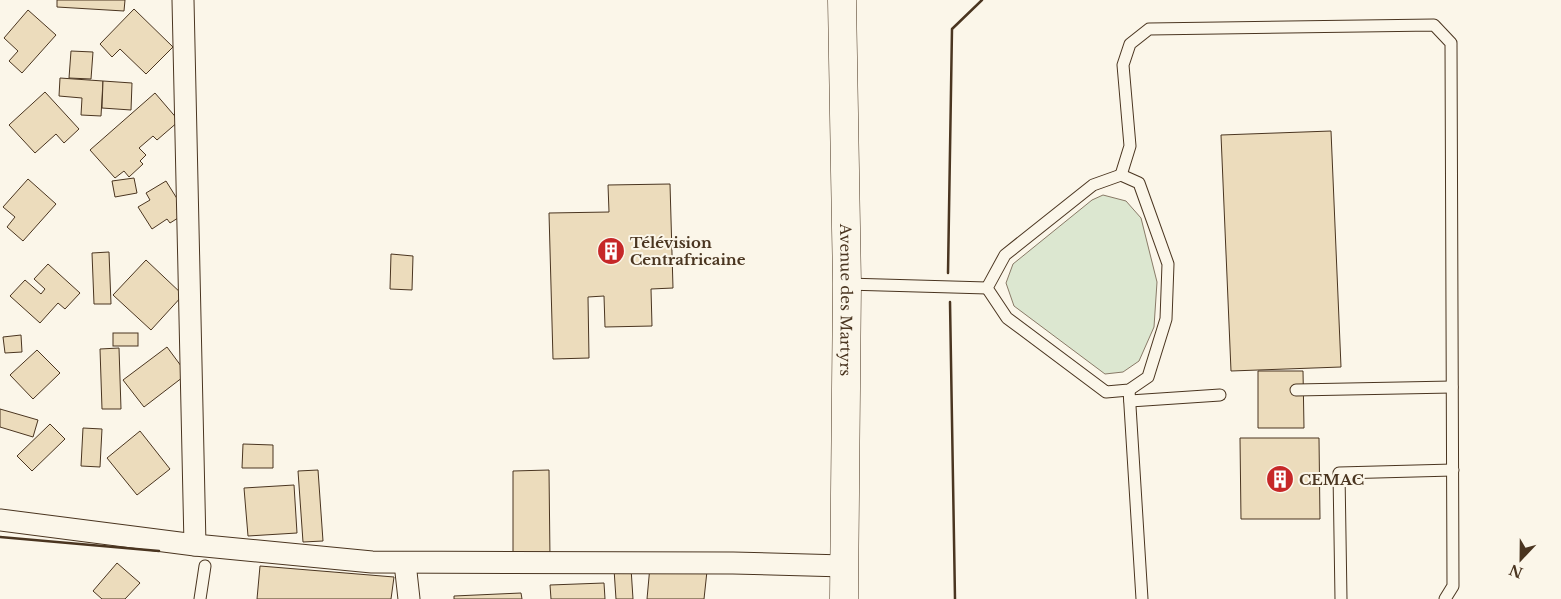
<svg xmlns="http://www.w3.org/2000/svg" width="1561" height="599" font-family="'Libre Baskerville',serif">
  <rect width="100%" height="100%" fill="#fbf6e9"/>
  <polygon fill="#dce7d0" stroke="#887966" points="1103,195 1126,201 1141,218 1157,282 1154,327 1139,361 1123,372 1105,374 1014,306 1006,283 1013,264 1092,200"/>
  <g fill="#ecdcbc" stroke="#4a3520">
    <polygon points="57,0 125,0 124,11 57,7"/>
    <polygon points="134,9 173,47 146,74 120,49 112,57 100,44"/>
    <polygon points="28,10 56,35 22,73 9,61 18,51 4,38"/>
    <polygon points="71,51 93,52 91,79 69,78"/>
    <polygon points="60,78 103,81 101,116 81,115 82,98 59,96"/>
    <polygon points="103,81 132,83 131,110 102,108"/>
    <polygon points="45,92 79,129 64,143 56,134 35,153 9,125"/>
    <polygon points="155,93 179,121 157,140 153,136 139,148 146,155 140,161 143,164 129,177 124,171 115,178 90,150"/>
    <polygon points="1331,131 1341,367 1231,371 1221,135"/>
    <polygon points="134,178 137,193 115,197 112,181"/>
    <polygon points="28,179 56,204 23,241 7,227 15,217 3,207"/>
    <polygon points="166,181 186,213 170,223 167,219 152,229 138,207 150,200 146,193"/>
    <polygon points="670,184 673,288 651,289 652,326 605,327 604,296 588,297 589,358 553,359 549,213 609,212 608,185"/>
    <polygon points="109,252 111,304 94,304 92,253"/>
    <polygon points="391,254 413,256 412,290 390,289"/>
    <polygon points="146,260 183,295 151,330 113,295"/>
    <polygon points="48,264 80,293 65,309 58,303 40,323 10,296 25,280 41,294 45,289 34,279"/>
    <rect x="113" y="333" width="25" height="13"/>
    <polygon points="21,335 22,352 5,353 3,337"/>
    <polygon points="167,347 187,374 144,407 123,380"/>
    <polygon points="119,348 121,409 102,409 100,349"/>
    <polygon points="37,350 60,373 33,399 10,375"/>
    <polygon points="1258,371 1303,371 1304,428 1258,428"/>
    <polygon points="0,409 38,420 33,437 0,427"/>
    <polygon points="50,424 65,439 32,471 17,456"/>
    <polygon points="83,428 102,429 100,467 81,466"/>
    <polygon points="140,431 170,469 137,495 107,458"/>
    <polygon points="1240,438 1319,438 1320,519 1241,519"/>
    <polygon points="243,444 273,445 273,468 242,468"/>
    <polygon points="318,470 323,541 303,542 298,471"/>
    <polygon points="549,470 550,558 513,558 513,471"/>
    <polygon points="294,485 297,533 248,536 244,488"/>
    <polygon points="117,563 140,583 125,599 102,599 93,591"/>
    <polygon points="260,566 394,577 391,599 257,599"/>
    <polygon points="650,566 707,571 704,599 647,599"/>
    <polygon points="631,568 633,599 616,599 614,569"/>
    <polygon points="604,583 605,599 551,599 550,585"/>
    <polygon points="521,593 522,599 454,599 454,596"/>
  </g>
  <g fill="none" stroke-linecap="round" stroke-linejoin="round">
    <g stroke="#4a3520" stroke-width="13">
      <g id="lane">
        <polyline points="1121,175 1130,146 1123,65 1130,44 1149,29 1434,25 1451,43 1453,586 1445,599"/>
        <polygon points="1121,175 1139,183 1168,264 1166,319 1148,377 1129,390 1106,392 1007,318 987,288 1005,255 1093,185"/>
        <polyline points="847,284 987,288"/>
        <polyline points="1129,390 1142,599"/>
        <polyline points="1296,390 1452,387"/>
        <polyline points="1130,401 1220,395"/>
        <polyline points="200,599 205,566"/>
        <polyline points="1341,599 1339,473 1453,470"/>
      </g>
    </g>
    <g stroke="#4a3520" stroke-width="23">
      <g id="street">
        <polyline points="183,0 195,545"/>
        <polyline points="0,520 195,545 372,562 733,563 844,566"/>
        <polyline points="405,563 409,599"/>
      </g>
    </g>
    <g stroke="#4a3520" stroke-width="29">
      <g id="primary">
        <path id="s1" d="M842 0 847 284 844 599"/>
      </g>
    </g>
    <use href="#lane" stroke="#fbf6e9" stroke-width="11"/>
    <use href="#street" stroke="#fbf6e9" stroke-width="21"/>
    <use href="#primary" stroke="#fbf6e9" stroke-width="28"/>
    <g stroke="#4a3520" stroke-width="2.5">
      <polyline points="948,273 952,29 982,0"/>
      <polyline points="950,302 955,599"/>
      <polyline points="0,537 159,551"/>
    </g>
  </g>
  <defs>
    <g id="building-disc" transform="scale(1.4375)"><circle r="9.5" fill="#c62828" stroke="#fbf6e9"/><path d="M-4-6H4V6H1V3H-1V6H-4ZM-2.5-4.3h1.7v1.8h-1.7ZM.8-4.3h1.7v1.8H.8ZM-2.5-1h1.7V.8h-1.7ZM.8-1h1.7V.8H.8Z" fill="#fff"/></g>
  </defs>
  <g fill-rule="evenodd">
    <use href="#building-disc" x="611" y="251"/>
    <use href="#building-disc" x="1280" y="479"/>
  </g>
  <g text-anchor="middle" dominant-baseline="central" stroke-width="4" stroke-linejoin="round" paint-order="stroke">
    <g font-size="15" font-weight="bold" fill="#4a3520" stroke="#fbf6e9" text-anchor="start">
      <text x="630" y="242">Télévision<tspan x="630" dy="17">Centrafricaine</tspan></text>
      <text x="1299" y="479">CEMAC</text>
    </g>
    <g font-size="15" fill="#4a3520" stroke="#fbf6e9">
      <text stroke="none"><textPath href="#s1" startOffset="300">Avenue des Martyrs</textPath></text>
    </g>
  </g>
  <g transform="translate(1521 559) rotate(202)" stroke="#fbf6e9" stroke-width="4" paint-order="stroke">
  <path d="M0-4L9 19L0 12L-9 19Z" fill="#4a3520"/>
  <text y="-8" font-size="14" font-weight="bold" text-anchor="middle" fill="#4a3520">N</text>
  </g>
</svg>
